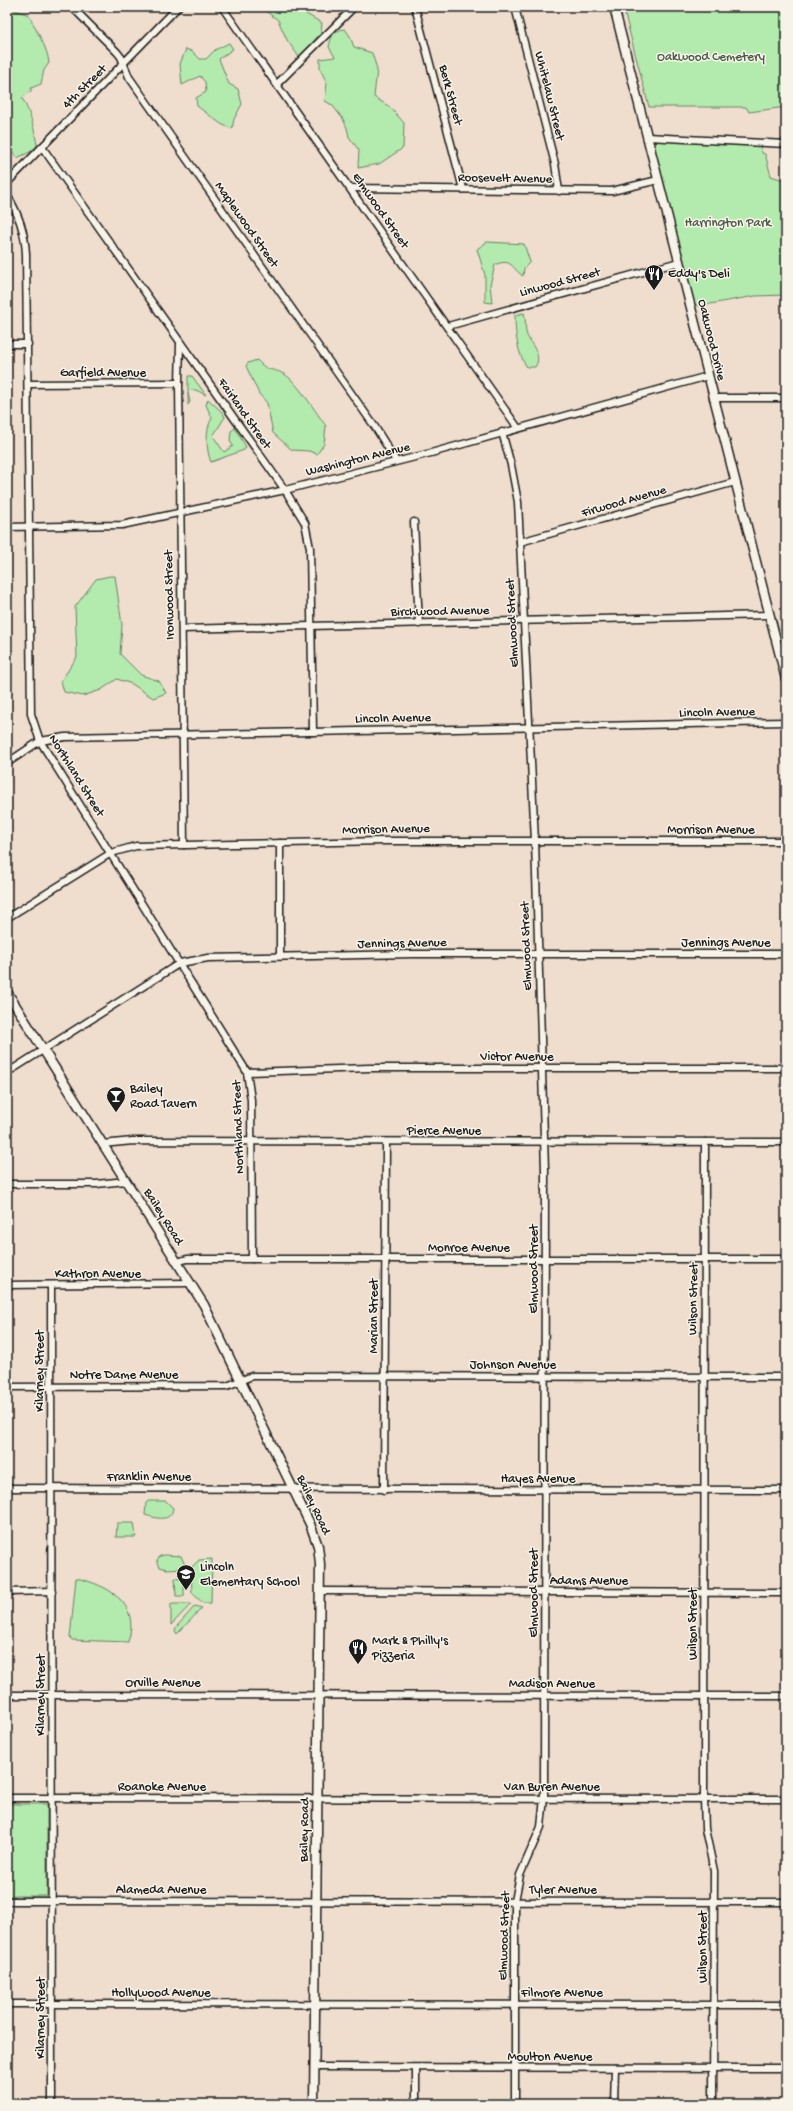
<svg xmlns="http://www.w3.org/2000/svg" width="793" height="2111" font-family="'Gochi Hand',sans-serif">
  <rect width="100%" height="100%" fill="#efddcd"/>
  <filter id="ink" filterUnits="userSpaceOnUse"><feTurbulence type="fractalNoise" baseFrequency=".025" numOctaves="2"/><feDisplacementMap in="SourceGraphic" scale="8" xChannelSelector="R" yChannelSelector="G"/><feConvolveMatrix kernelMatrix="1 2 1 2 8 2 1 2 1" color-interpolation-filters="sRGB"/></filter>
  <g filter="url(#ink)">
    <g fill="#b3eaad" stroke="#688364">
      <path d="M7 7 29 15C36 32 47 45 49 63L44 70 41 84 31 88V91L22 98C30 111 35 131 37 146L30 152 17 158 7 144Z"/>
      <polygon points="263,7 294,7 322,23 321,33 299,57 287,40 278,20 264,10"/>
      <polygon points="623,7 786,7 786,107 749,112 746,107 649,107"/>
      <path d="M345 29 350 36 354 47 372 53 377 69 374 97 390 107 404 123 403 148 379 164 358 168 359 150 349 137 347 128 343 119 332 105 325 101 327 83 320 69V59L335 57 329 47C331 37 333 30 345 29Z"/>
      <polygon points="229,43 233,49 219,59 229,84 238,89 242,104 234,119 232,129 221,124 197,106 196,98 206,92 205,82 200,76 182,85 180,64 186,49 193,52 200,59 206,59 215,50"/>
      <polygon points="647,137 760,144 762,153 765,154 771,176 786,181 786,295 755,296 699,306 689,302"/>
      <path d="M487 242 524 244 530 262 524 268 523 276C512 269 512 257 495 265L490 285 492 303 485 302V275L477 249Z"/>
      <path d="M524 313C526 319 525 325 526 332 528 343 544 354 535 367H527C517 354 515 331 515 315Z"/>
      <path d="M257 360C269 373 270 367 284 374 296 380 317 414 326 426L324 444 317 454 309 451 292 450 273 433 267 403 259 394 246 366 248 363Z"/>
      <polygon points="188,376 192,376 206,395 196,390 191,390 188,393 190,402 188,405"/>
      <path d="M208 399 222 412 225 417 213 436 224 452 233 446 230 441 231 431 235 428 246 447 244 450 211 462C206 450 205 429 212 418L206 405Z"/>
      <polygon points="110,576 115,576 122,625 120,654 141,675 159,681 166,693 153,698 132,684 117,679 101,690 83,696 64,692 61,681 77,657 75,607 96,579"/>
      <path d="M148 1501H166L173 1508C171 1523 156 1518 145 1515L146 1503Z"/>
      <polygon points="117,1523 134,1523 136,1537 116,1537"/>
      <polygon points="165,1555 181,1556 185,1565 184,1568 167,1569 160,1567 157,1560 160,1556"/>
      <polygon points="212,1559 211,1603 203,1603 192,1593 191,1568 199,1560"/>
      <path d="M76 1578C108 1585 141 1603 128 1642L72 1640 70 1638Z"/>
      <polygon points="175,1578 184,1580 184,1596 176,1596"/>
      <polygon points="171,1604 191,1604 171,1625"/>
      <polygon points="195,1606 202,1608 177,1634 175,1630 177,1626"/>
      <rect x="7" y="1804" width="40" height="92"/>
    </g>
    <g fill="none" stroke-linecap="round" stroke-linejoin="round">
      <g stroke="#1c1c1c" stroke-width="9">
        <g id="minor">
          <polyline points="72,7 117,52 121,57 129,77 375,427 396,461"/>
          <polyline points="222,7 518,428"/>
          <polyline points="415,7 463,189"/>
          <polyline points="515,7 555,164 559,191"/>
          <polyline points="277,84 354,7"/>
          <polyline points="647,137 786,144"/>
          <polyline points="42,147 285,490 305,523 310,548 313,732"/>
          <polyline points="7,183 178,7"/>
          <polyline points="350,188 612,191 658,180"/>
          <path d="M7 195C19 214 25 232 26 254L31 714 40 741 247 1072 251 1100 252 1259"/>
          <polyline points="448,326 679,262"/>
          <polyline points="7,344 28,344"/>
          <polyline points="180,344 179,383 184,845"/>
          <polyline points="28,384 179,383"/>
          <polyline points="713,398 786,398"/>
          <polyline points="502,432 511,465 518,502 535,841 545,1170 544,1798 541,1827 520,1875 515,1901 515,2104"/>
          <polyline points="414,522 419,624"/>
          <polyline points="7,527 122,525 285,490 431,453 708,376"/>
          <polyline points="520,542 735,482"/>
          <polyline points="182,629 770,615"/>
          <polyline points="7,763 40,741 65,737 786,722"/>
          <polyline points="280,843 280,956"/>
          <polyline points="7,918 111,853 136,846 384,841 786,841"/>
          <polyline points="7,1071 13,1069 180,963 208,958 413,954 786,954"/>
          <polyline points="247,1072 369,1068 786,1068"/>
          <polyline points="705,1142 704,1799 705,1829 714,1871 713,2104"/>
          <polyline points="102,1144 133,1141 786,1142"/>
          <polyline points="7,1184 96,1184 126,1181"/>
          <polyline points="177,1262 187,1259 786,1259"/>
          <polyline points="7,1285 190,1283"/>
          <polyline points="51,1285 52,2104"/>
          <polyline points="7,1387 227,1386 252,1376 269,1376 786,1377"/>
          <polyline points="7,1488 786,1490"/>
          <polyline points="384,1490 386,1142"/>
          <polyline points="320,1591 786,1593"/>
          <polyline points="7,1592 52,1591"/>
          <polyline points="7,1695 786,1696"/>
          <polyline points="7,1798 786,1799"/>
          <polyline points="7,1901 786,1902"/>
          <polyline points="7,2004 786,2005"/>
          <polyline points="315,2067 786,2068"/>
          <polyline points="416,2104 416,2068"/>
          <polyline points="614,2104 615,2068"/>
        </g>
      </g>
      <g stroke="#1c1c1c" stroke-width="11">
        <g id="tertiary">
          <polyline points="614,7 786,679"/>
          <polyline points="7,992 204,1305 310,1524 318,1546 320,1564 314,2104"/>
        </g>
      </g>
      <use href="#minor" stroke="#f7f3e8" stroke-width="6"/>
      <use href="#tertiary" stroke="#f7f3e8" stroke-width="8"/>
    </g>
  </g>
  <defs>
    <g id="restaurant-pin" transform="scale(1)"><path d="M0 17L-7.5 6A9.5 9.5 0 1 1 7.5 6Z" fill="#1c1c1c" stroke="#f7f3e8"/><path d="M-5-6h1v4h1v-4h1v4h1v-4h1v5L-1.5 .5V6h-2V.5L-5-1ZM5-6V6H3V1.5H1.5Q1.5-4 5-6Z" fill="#fff"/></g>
    <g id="bar-pin" transform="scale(1)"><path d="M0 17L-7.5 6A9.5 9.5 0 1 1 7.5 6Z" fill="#1c1c1c" stroke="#f7f3e8"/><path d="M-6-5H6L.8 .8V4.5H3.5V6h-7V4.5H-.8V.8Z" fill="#fff"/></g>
    <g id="school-pin" transform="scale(1)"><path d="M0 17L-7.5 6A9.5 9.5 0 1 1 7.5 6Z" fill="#1c1c1c" stroke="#f7f3e8"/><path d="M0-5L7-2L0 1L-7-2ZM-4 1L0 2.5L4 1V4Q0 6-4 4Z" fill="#fff"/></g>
  </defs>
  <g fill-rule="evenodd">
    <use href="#restaurant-pin" x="654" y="274"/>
    <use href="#bar-pin" x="116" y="1096"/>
    <use href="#school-pin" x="186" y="1574"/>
    <use href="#restaurant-pin" x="358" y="1648"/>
  </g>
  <g text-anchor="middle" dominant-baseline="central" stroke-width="3" stroke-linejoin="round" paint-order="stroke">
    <g font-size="13" fill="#495a48" stroke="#f7f3e8">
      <text x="711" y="57">Oakwood Cemetery</text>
      <text x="728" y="223">Harrington Park</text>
    </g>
    <g font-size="13" fill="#1c1c1c" stroke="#f7f3e8">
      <text transform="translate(85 87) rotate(-45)">4th Street</text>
      <text transform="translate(450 95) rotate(75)">Berk Street</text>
      <text transform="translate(549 96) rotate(76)">Whitelaw Street</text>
      <text transform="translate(505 179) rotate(1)">Roosevelt Avenue</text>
      <text transform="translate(380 211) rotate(55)">Elmwood Street</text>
      <text transform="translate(246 225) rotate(55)">Maplewood Street</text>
      <text transform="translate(560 283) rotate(-15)">Linwood Street</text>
      <text transform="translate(711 340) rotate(76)">Oakwood Drive</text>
      <text x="103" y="373">Garfield Avenue</text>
      <text transform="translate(244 414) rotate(55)">Fairland Street</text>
      <text transform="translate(358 460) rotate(-14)">Washington Avenue</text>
      <text transform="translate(624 502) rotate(-16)">Firwood Avenue</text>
      <text transform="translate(170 595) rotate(-91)">Ironwood Street</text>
      <text transform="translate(440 612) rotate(-1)">Birchwood Avenue</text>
      <text transform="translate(513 623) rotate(-93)">Elmwood Street</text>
      <text transform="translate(717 713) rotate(-1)">Lincoln Avenue</text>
      <text transform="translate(393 719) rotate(-1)">Lincoln Avenue</text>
      <text transform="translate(76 776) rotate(58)">Northland Street</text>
      <text transform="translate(386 830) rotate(-1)">Morrison Avenue</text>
      <text x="711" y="830">Morrison Avenue</text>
      <text x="726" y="943">Jennings Avenue</text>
      <text transform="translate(402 944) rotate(-1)">Jennings Avenue</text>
      <text transform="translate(527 946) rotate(-92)">Elmwood Street</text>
      <text x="517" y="1057">Victor Avenue</text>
      <text transform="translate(239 1127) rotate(-92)">Northland Street</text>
      <text x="444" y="1131">Pierce Avenue</text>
      <text transform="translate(163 1217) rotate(58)">Bailey Road</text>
      <text x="469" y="1248">Monroe Avenue</text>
      <text transform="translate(534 1269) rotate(-90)">Elmwood Street</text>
      <text x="98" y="1274">Kathron Avenue</text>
      <text transform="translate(694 1299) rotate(-89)">Wilson Street</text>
      <text transform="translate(374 1316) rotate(-90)">Marian Street</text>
      <text x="513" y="1365">Johnson Avenue</text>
      <text transform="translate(40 1371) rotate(-90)">Kilarney Street</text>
      <text x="124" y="1375">Notre Dame Avenue</text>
      <text x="149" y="1477">Franklin Avenue</text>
      <text x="538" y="1479">Hayes Avenue</text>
      <text transform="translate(313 1505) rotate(65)">Bailey Road</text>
      <text x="589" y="1581">Adams Avenue</text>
      <text transform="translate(534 1593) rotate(-90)">Elmwood Street</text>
      <text transform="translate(693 1624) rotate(-90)">Wilson Street</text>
      <text x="163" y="1683">Orville Avenue</text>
      <text x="552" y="1684">Madison Avenue</text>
      <text transform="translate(41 1695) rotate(-90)">Kilarney Street</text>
      <text x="162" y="1787">Roanoke Avenue</text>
      <text x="552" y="1787">Van Buren Avenue</text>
      <text transform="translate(305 1830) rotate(-89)">Bailey Road</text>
      <text x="161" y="1890">Alameda Avenue</text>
      <text x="563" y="1890">Tyler Avenue</text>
      <text transform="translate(505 1936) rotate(-88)">Elmwood Street</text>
      <text transform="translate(703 1947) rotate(-90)">Wilson Street</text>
      <text x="161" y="1993">Hollywood Avenue</text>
      <text x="562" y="1993">Filmore Avenue</text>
      <text transform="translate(41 2018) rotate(-90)">Kilarney Street</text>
      <text x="550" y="2057">Moulton Avenue</text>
    </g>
    <g font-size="13" fill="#1c1c1c" stroke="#f7f3e8" text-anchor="start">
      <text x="668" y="274">Eddy's Deli</text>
      <text x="130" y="1089">Bailey<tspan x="130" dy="15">Road Tavern</tspan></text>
      <text x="200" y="1567">Lincoln<tspan x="200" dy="15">Elementary School</tspan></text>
      <text x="372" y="1641">Mark &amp; Philly's<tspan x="372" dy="15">Pizzeria</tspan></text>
    </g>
  </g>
  <rect width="793" height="2111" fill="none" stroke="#f7f3e8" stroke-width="24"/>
  <rect x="12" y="12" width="769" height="2087" fill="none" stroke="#1c1c1c" stroke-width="1.5" filter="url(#ink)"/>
</svg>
